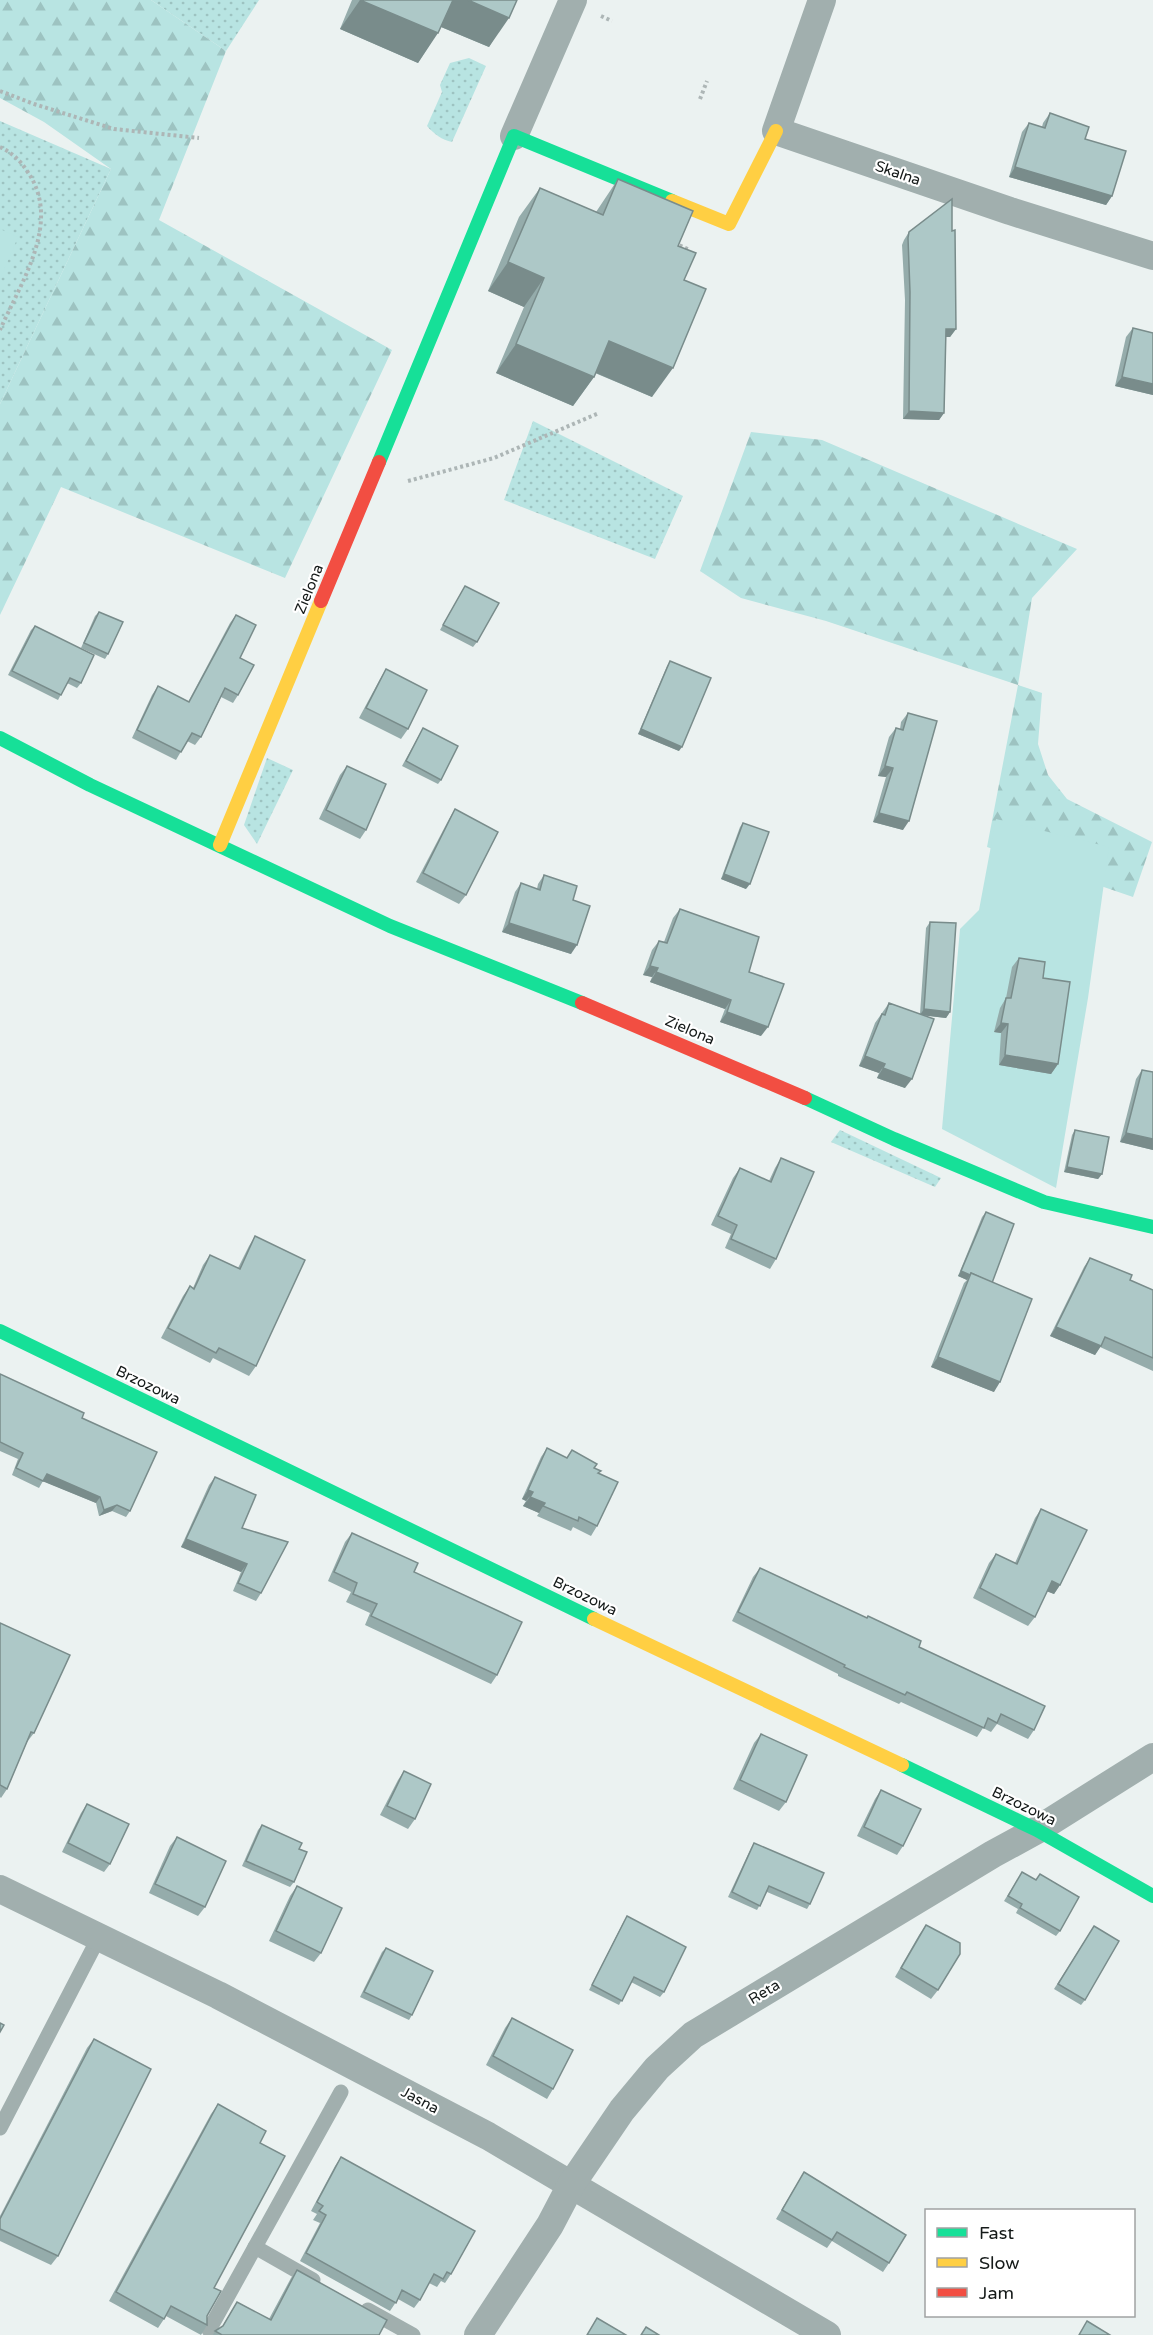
<svg xmlns="http://www.w3.org/2000/svg" width="1153" height="2335" font-family="'Varela Round',sans-serif">
  <defs>
    <pattern id="grass-dots" width="8" height="8" patternUnits="userSpaceOnUse" patternTransform="scale(1.5)"><rect width="8" height="8" fill="#b8e4e2"/><path d="M2 2h.1M6 6h.1" fill="none" stroke="#9dc3c1" stroke-width="1.8" stroke-linecap="round"/></pattern>
    <pattern id="forest-firs" width="22" height="20" patternUnits="userSpaceOnUse" patternTransform="scale(1.5)"><rect width="22" height="20" fill="#b8e4e2"/><path d="M5 1l3.5 6h-7zM16 11l3.5 6h-7z" fill="#9dc3c1"/></pattern>
  </defs>
  <rect width="100%" height="100%" fill="#ebf2f1"/>
  <g fill="url(#grass-dots)">
    <polygon points="151,0 259,0 226,51"/>
    <path d="M469 58 486 66 452 142C442 140 434 134 427 126L442 92 440 85 450 63Z"/>
    <polygon points="0,121 111,169 0,404"/>
    <polygon points="533,421 683,496 655,559 504,500"/>
    <polygon points="267,758 293,770 257,844 244,825"/>
    <polygon points="840,1130 941,1178 935,1187 831,1142"/>
  </g>
  <g fill="url(#forest-firs)">
    <polygon points="0,0 151,0 226,51 159,220 392,350 285,578 61,487 0,615 0,404 111,169 44,122 0,98"/>
    <polygon points="751,432 822,440 1077,549 1032,598 1018,685 1042,693 1038,744 1048,775 1067,799 1152,842 1133,897 987,847 1018,685 826,621 741,598 700,571"/>
  </g>
  <g fill="#b8e4e2">
    <polygon points="0,229 18,237 0,279"/>
    <polygon points="996,819 1109,847 1088,998 1056,1188 942,1129 960,929 979,910"/>
  </g>
  <g fill="none" stroke-linecap="round" stroke-linejoin="round">
    <g stroke="#adb6b6" stroke-width="4" stroke-dasharray="3 3" stroke-linecap="butt">
      <polyline points="601,16 612,21"/>
      <polyline points="0,91 34,104 114,129 199,138"/>
      <polyline points="700,99 707,81"/>
      <path d="M0 147C11 152 20 160 27 171 63 221 21 282 0 330"/>
      <polyline points="674,243 690,250"/>
      <polyline points="408,481 494,458 599,413"/>
    </g>
    <g stroke="#a1afae" stroke-width="15">
      <polyline points="0,2128 99,1937"/>
      <polyline points="255,2247 313,2280"/>
      <polyline points="368,2310 413,2335"/>
      <polyline points="209,2330 341,2092"/>
    </g>
    <g stroke="#a1afae" stroke-width="28">
      <polyline points="822,0 776,131 1010,211 1153,256"/>
      <polyline points="514,136 573,0"/>
      <polyline points="0,1889 218,1995 488,2136 827,2335"/>
      <polyline points="478,2335 550,2225 571,2185 622,2110 657,2068 693,2035 993,1854 1037,1830 1153,1757"/>
    </g>
    <g stroke="#16e098" stroke-width="14">
      <polyline points="379,462 514,136 672,201"/>
      <polyline points="0,738 90,785 390,926 582,1003"/>
      <polyline points="805,1098 894,1139 1044,1202 1153,1227"/>
      <polyline points="0,1331 594,1619"/>
      <polyline points="902,1765 1037,1830 1153,1896"/>
    </g>
    <g stroke="#ffcf43" stroke-width="14">
      <polyline points="672,201 729,224 776,131"/>
      <polyline points="220,845 321,601"/>
      <polyline points="594,1619 902,1765"/>
    </g>
    <g stroke="#f24e42" stroke-width="14">
      <polyline points="321,601 379,462"/>
      <polyline points="582,1003 805,1098"/>
    </g>
  </g>
  <g fill="#95acab">
    <polygon points="352,0 517,0 489,47 441,27 418,63 340,29"/>
    <polygon points="1050,113 1085,139 1112,196 1106,205 1009,177 1022,132 1029,123 1042,127 1043,123"/>
    <polygon points="618,179 678,246 684,280 652,397 595,373 594,377 573,406 496,373 524,307 488,291 519,217 540,188 596,212"/>
    <polygon points="952,231 956,329 950,337 946,337 944,413 939,420 903,419 905,300 902,245 904,240 909,232"/>
    <polygon points="1133,328 1153,333 1153,395 1115,386 1126,337"/>
    <polygon points="465,586 477,642 473,647 440,630"/>
    <polygon points="99,612 108,654 105,659 81,648 95,616"/>
    <polygon points="236,615 240,658 238,695 233,703 221,697 201,737 195,745 187,741 176,760 132,738 152,695 158,686 188,702 230,623"/>
    <polygon points="35,626 81,683 77,688 67,683 58,700 8,675 31,630"/>
    <polygon points="670,661 679,751 638,734 667,666"/>
    <polygon points="386,669 408,729 401,739 359,718 380,679"/>
    <polygon points="908,713 903,830 873,822 886,777 878,776 889,737 896,728 900,729 901,722"/>
    <polygon points="423,728 441,780 438,784 402,766"/>
    <polygon points="347,766 366,830 360,839 319,819 340,775"/>
    <polygon points="455,809 466,895 459,904 416,882 449,819"/>
    <polygon points="743,823 746,889 721,879 740,827"/>
    <polygon points="544,875 573,900 571,954 502,932 515,892 521,883 537,889 538,884"/>
    <polygon points="680,909 749,972 761,1036 720,1022 725,1009 650,982 652,977 643,975 652,950 659,941 664,942 673,918"/>
    <polygon points="930,922 950,1012 946,1018 922,1015 905,1088 877,1078 879,1073 859,1066 875,1023 889,1003 920,1014 926,928"/>
    <polygon points="1019,958 1043,978 1058,1064 1051,1074 999,1065 1001,1033 994,1032 1000,1008 1006,998 1012,967"/>
    <polygon points="1142,1070 1153,1150 1120,1142 1136,1079"/>
    <polygon points="1075,1130 1102,1174 1098,1179 1064,1172 1072,1135"/>
    <polygon points="781,1158 776,1259 770,1269 725,1248 731,1234 711,1225 733,1178 740,1168 769,1181 775,1168"/>
    <polygon points="986,1212 992,1283 994,1392 931,1367 964,1283 967,1280 958,1276 982,1217"/>
    <polygon points="255,1236 256,1366 249,1376 213,1358 210,1363 161,1338 183,1296 190,1286 193,1288 203,1265 210,1255 238,1268 249,1246"/>
    <polygon points="1090,1258 1130,1280 1153,1290 1153,1371 1100,1347 1095,1355 1050,1336 1084,1267"/>
    <polygon points="0,1374 82,1418 130,1511 126,1517 112,1511 99,1516 96,1503 43,1481 39,1488 12,1475 18,1459 0,1451"/>
    <polygon points="547,1448 567,1458 572,1450 594,1468 599,1474 597,1526 591,1536 573,1527 571,1531 537,1516 539,1513 523,1506 526,1501 522,1499 541,1457"/>
    <polygon points="215,1477 242,1528 261,1593 256,1601 233,1591 241,1572 181,1547 209,1485"/>
    <polygon points="1041,1509 1060,1585 1054,1594 1047,1591 1035,1617 1028,1626 973,1598 989,1563 996,1554 1015,1563 1035,1518"/>
    <polygon points="352,1533 414,1572 497,1675 491,1684 365,1625 370,1613 346,1602 351,1592 328,1581 345,1542"/>
    <polygon points="760,1568 919,1647 1034,1730 1028,1739 997,1724 991,1732 983,1728 977,1737 901,1702 899,1704 838,1676 838,1674 732,1621 753,1577"/>
    <polygon points="0,1623 34,1733 27,1742 7,1789 1,1798 0,1797"/>
    <polygon points="761,1734 786,1802 779,1811 733,1789 754,1743"/>
    <polygon points="404,1771 415,1819 408,1829 380,1815 398,1780"/>
    <polygon points="881,1790 903,1846 897,1855 857,1836 875,1799"/>
    <polygon points="87,1804 110,1864 104,1872 62,1852 81,1813"/>
    <polygon points="262,1825 299,1849 294,1882 290,1887 242,1866 258,1830"/>
    <polygon points="177,1837 205,1907 198,1916 149,1893 170,1846"/>
    <polygon points="754,1843 810,1904 807,1909 767,1892 757,1910 728,1897 751,1848"/>
    <polygon points="1040,1874 1060,1931 1056,1936 1016,1913 1018,1909 1004,1901 1019,1877 1036,1880"/>
    <polygon points="297,1886 321,1953 314,1962 269,1941 290,1896"/>
    <polygon points="627,1916 664,1992 660,1997 631,1982 619,2005 589,1990 624,1921"/>
    <polygon points="926,1925 938,1990 931,1999 895,1977 919,1935"/>
    <polygon points="1094,1926 1085,2000 1081,2005 1054,1989"/>
    <polygon points="386,1948 412,2015 409,2020 360,1997 382,1952"/>
    <polygon points="512,2018 553,2089 547,2099 486,2065 505,2028"/>
    <polygon points="94,2039 58,2256 51,2265 0,2241 0,2216 87,2048"/>
    <polygon points="218,2104 260,2143 214,2288 207,2316 207,2325 201,2335 166,2316 158,2328 109,2301 211,2114"/>
    <polygon points="341,2157 451,2274 445,2283 441,2281 437,2287 429,2283 420,2300 414,2308 398,2299 390,2311 300,2261 320,2223 313,2220 317,2214 311,2211 335,2166"/>
    <polygon points="804,2172 889,2263 883,2272 832,2241 827,2248 776,2219"/>
    <polygon points="297,2270 379,2335 213,2335 215,2331 222,2327 237,2302 269,2319 291,2278"/>
  </g>
  <g fill="#798c8b">
    <polygon points="360,0 438,33 418,63 340,29"/>
    <polygon points="451,0 468,0 509,18 489,47 434,24"/>
    <polygon points="1015,167 1112,196 1106,205 1009,177"/>
    <polygon points="508,262 544,278 524,307 488,291"/>
    <polygon points="946,329 956,329 950,337 941,337"/>
    <polygon points="609,341 673,368 652,397 589,370"/>
    <polygon points="516,344 594,377 573,406 496,373"/>
    <polygon points="1122,377 1153,384 1153,395 1115,386"/>
    <polygon points="909,411 944,413 939,420 903,419"/>
    <polygon points="641,729 682,747 679,751 638,734"/>
    <polygon points="885,766 893,768 886,777 878,776"/>
    <polygon points="879,813 909,821 903,830 873,822"/>
    <polygon points="724,874 750,884 746,889 721,879"/>
    <polygon points="509,923 577,945 571,954 502,932"/>
    <polygon points="650,966 658,968 652,977 643,975"/>
    <polygon points="656,972 731,1000 725,1009 650,982"/>
    <polygon points="924,1009 950,1012 946,1018 920,1015"/>
    <polygon points="727,1012 768,1027 761,1036 720,1022"/>
    <polygon points="1001,1023 1008,1024 1001,1033 994,1032"/>
    <polygon points="1005,1055 1058,1064 1051,1074 999,1065"/>
    <polygon points="865,1056 885,1064 879,1073 859,1066"/>
    <polygon points="883,1068 912,1079 905,1088 877,1078"/>
    <polygon points="1126,1133 1153,1139 1153,1150 1120,1142"/>
    <polygon points="1067,1167 1102,1174 1098,1179 1064,1172"/>
    <polygon points="961,1271 970,1275 967,1280 958,1276"/>
    <polygon points="1056,1327 1101,1346 1095,1355 1050,1336"/>
    <polygon points="938,1357 1000,1382 994,1392 931,1367"/>
    <polygon points="47,1474 100,1497 96,1503 42,1481"/>
    <polygon points="528,1490 533,1492 526,1501 522,1499"/>
    <polygon points="530,1497 545,1503 539,1513 523,1506"/>
    <polygon points="117,1505 112,1511 99,1516 104,1510"/>
    <polygon points="186,1539 247,1564 241,1572 181,1547"/>
    <polygon points="1052,1581 1060,1585 1054,1594 1046,1591"/>
  </g>
  <g fill="#adc8c7" stroke="#798c8b" stroke-width="1.5">
    <polygon points="360,0 453,0 438,33"/>
    <polygon points="468,0 517,0 509,18"/>
    <polygon points="1050,113 1089,127 1085,139 1126,151 1112,196 1015,167 1029,123 1045,128"/>
    <polygon points="618,179 693,211 678,246 696,253 684,280 706,289 673,368 609,341 594,377 516,344 544,278 508,262 540,188 603,215"/>
    <polygon points="952,199 952,231 955,230 956,329 946,329 944,413 909,411 910,292 908,238 909,232"/>
    <polygon points="1133,328 1153,333 1153,384 1122,377"/>
    <polygon points="465,586 499,603 477,642 443,625"/>
    <polygon points="99,612 123,622 108,654 84,643"/>
    <polygon points="236,615 256,625 240,658 254,665 238,695 225,688 201,737 192,733 181,752 137,730 158,686 189,702"/>
    <polygon points="35,626 94,655 81,683 70,678 61,695 12,671"/>
    <polygon points="670,661 711,678 682,747 641,729"/>
    <polygon points="386,669 427,690 408,729 366,708"/>
    <polygon points="908,713 937,721 909,821 879,813 893,768 885,766 896,728 903,730"/>
    <polygon points="423,728 458,746 441,780 406,761"/>
    <polygon points="347,766 386,784 366,830 326,810"/>
    <polygon points="455,809 498,832 466,895 423,873"/>
    <polygon points="743,823 769,832 750,884 724,874"/>
    <polygon points="544,875 577,886 573,900 590,906 577,945 509,923 521,883 540,890"/>
    <polygon points="680,909 759,937 749,972 784,984 768,1027 727,1012 731,1000 656,972 658,968 650,966 659,941 667,943"/>
    <polygon points="930,922 956,923 950,1012 924,1009"/>
    <polygon points="1019,958 1045,962 1043,978 1070,982 1058,1064 1005,1055 1008,1024 1001,1023 1006,998 1011,998"/>
    <polygon points="889,1003 934,1019 912,1079 883,1068 885,1064 865,1056 882,1014 885,1015"/>
    <polygon points="1142,1070 1153,1072 1153,1139 1126,1133"/>
    <polygon points="1075,1130 1109,1137 1102,1174 1067,1167"/>
    <polygon points="781,1158 814,1172 776,1259 731,1239 737,1225 718,1216 740,1168 771,1182"/>
    <polygon points="986,1212 1014,1224 992,1283 971,1273 970,1275 961,1271"/>
    <polygon points="255,1236 305,1260 256,1366 219,1348 216,1353 168,1328 190,1286 194,1289 210,1255 240,1269"/>
    <polygon points="1090,1258 1132,1275 1130,1280 1153,1290 1153,1358 1105,1337 1101,1346 1056,1327"/>
    <polygon points="971,1273 1032,1299 1000,1382 938,1357"/>
    <polygon points="0,1374 84,1413 82,1418 157,1452 130,1511 117,1505 104,1510 100,1497 47,1474 43,1481 16,1468 23,1453 0,1442"/>
    <polygon points="547,1448 567,1458 572,1450 597,1464 594,1468 601,1471 598,1473 618,1482 597,1526 579,1517 578,1521 543,1506 545,1503 530,1497 533,1492 528,1490"/>
    <polygon points="215,1477 256,1495 242,1528 288,1542 261,1593 238,1583 247,1564 186,1539"/>
    <polygon points="1041,1509 1087,1530 1060,1585 1052,1581 1035,1617 980,1588 996,1554 1017,1564"/>
    <polygon points="352,1533 418,1563 414,1572 522,1622 497,1675 371,1616 377,1604 353,1594 357,1583 334,1572"/>
    <polygon points="760,1568 867,1618 868,1616 921,1641 919,1647 1045,1706 1034,1730 1001,1714 997,1723 988,1718 984,1728 907,1692 905,1695 844,1667 845,1665 738,1612"/>
    <polygon points="0,1623 70,1655 34,1733 31,1732 7,1789 0,1785"/>
    <polygon points="761,1734 807,1755 786,1802 740,1780"/>
    <polygon points="404,1771 431,1784 415,1819 387,1806"/>
    <polygon points="881,1790 921,1809 903,1846 864,1827"/>
    <polygon points="87,1804 129,1824 110,1864 68,1843"/>
    <polygon points="262,1825 302,1843 299,1849 307,1852 294,1882 246,1861"/>
    <polygon points="177,1837 226,1861 205,1907 155,1884"/>
    <polygon points="754,1843 824,1873 810,1904 769,1886 760,1906 732,1892"/>
    <polygon points="1022,1872 1036,1880 1040,1874 1079,1897 1060,1931 1020,1908 1022,1904 1008,1896"/>
    <polygon points="297,1886 342,1908 321,1953 276,1931"/>
    <polygon points="627,1916 686,1947 664,1992 634,1977 622,2001 592,1985"/>
    <polygon points="926,1925 960,1943 960,1954 938,1990 901,1968"/>
    <polygon points="1094,1926 1119,1941 1085,2000 1058,1984"/>
    <polygon points="386,1948 433,1971 412,2015 364,1992"/>
    <polygon points="512,2018 573,2050 553,2089 493,2056"/>
    <polygon points="0,2023 4,2025 0,2032"/>
    <polygon points="94,2039 151,2069 58,2256 0,2229 0,2219"/>
    <polygon points="218,2104 266,2131 260,2143 285,2156 214,2288 221,2291 207,2316 207,2325 171,2306 164,2319 116,2292"/>
    <polygon points="341,2157 475,2231 451,2274 447,2272 443,2279 434,2274 420,2300 402,2290 396,2303 306,2253 326,2215 319,2211 323,2206 317,2202"/>
    <polygon points="804,2172 906,2235 889,2263 837,2232 832,2240 782,2210"/>
    <polygon points="297,2270 387,2320 379,2335 222,2335 215,2331 223,2326 237,2302 271,2320"/>
    <polygon points="597,2318 626,2335 587,2335"/>
    <polygon points="1087,2321 1110,2335 1079,2335"/>
    <polygon points="646,2327 659,2335 641,2335"/>
  </g>
  <g text-anchor="middle" dominant-baseline="central" stroke-width="4.5" stroke-linejoin="round" paint-order="stroke">
    <g font-size="15" fill="#151a19" stroke="#fff">
      <text transform="translate(898 173) rotate(19)">Skalna</text>
      <text transform="translate(309 589) rotate(-68)">Zielona</text>
      <text transform="translate(690 1030) rotate(23)">Zielona</text>
      <text transform="translate(148 1385) rotate(26)">Brzozowa</text>
      <text transform="translate(585 1596) rotate(26)">Brzozowa</text>
      <text transform="translate(1024 1806) rotate(26)">Brzozowa</text>
      <text transform="translate(764 1992) rotate(-31)">Reta</text>
      <text transform="translate(420 2100) rotate(28)">Jasna</text>
    </g>
  </g>
  <rect x="925" y="2209" width="210" height="108" fill="#ffffff" stroke="#a1a3a3" stroke-width="1.5"/>
  <rect x="937" y="2228" width="30" height="9" fill="#16e098" stroke="#a1a3a3" stroke-width="1.5"/>
  <text x="979" y="2239" font-size="18" fill="#151a19">Fast</text>
  <rect x="937" y="2258" width="30" height="9" fill="#ffcf43" stroke="#a1a3a3" stroke-width="1.5"/>
  <text x="979" y="2269" font-size="18" fill="#151a19">Slow</text>
  <rect x="937" y="2288" width="30" height="9" fill="#f24e42" stroke="#a1a3a3" stroke-width="1.5"/>
  <text x="979" y="2299" font-size="18" fill="#151a19">Jam</text>
</svg>
